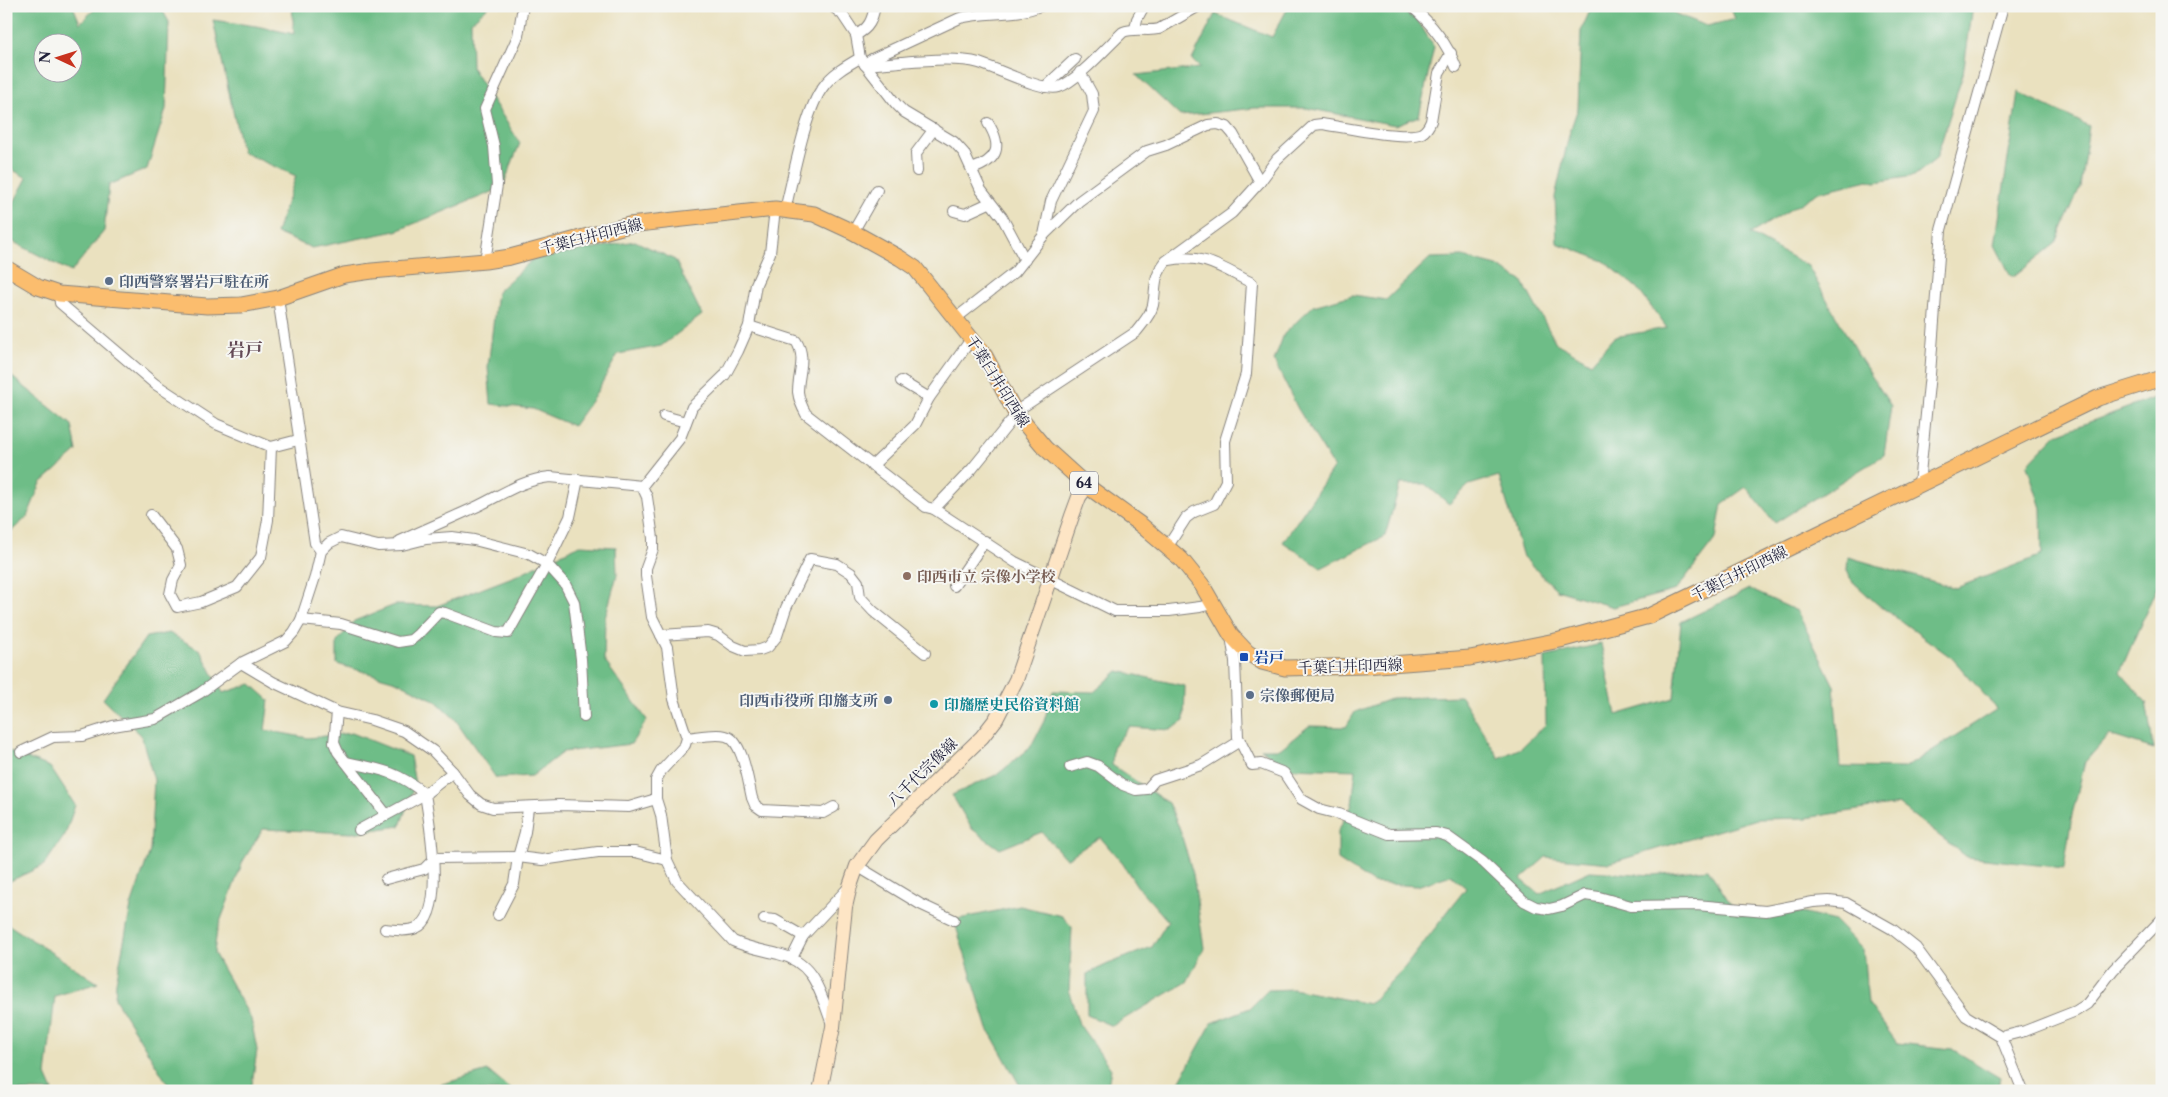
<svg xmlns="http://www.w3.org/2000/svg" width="2168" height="1097" font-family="'Libre Caslon Text','Noto Serif JP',serif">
  <rect width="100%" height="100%" fill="#f6f6f2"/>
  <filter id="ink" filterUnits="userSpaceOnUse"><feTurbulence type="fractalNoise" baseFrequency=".02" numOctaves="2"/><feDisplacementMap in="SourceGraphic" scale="10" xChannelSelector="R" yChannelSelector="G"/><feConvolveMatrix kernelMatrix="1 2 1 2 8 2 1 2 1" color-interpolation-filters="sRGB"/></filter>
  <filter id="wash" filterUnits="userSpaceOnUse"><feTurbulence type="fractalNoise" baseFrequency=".0096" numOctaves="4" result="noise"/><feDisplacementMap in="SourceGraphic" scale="20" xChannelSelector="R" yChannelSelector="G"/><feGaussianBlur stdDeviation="1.12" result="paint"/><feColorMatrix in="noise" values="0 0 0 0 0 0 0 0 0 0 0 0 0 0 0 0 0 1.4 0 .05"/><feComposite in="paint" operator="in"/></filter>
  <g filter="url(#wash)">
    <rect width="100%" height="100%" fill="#eae1bf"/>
    <g fill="#6ebd87" stroke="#487061" fill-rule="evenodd">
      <path d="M6 6H73L80 23 98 6H160L169 22 166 109 147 169 109 185 104 231 71 272 6 238V217L27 178 6 166ZM42 42H72V72H42Z"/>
      <polygon points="292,6 489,6 471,22 472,68 520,143 502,188 396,231 312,248 276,233 296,176 242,152 213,20 256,26 294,34"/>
      <polygon points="1289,6 1409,6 1434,47 1419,116 1395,125 1306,108 1255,108 1180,116 1136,75 1200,68 1192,60 1215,14 1272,37"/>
      <polygon points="1592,6 1655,6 1707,26 1735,19 1730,6 1973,6 1963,74 1936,159 1914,176 1875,182 1868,180 1819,192 1750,234 1808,266 1858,355 1891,406 1884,455 1775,523 1746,487 1722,504 1716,538 1676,590 1613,607 1557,590 1523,557 1499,476 1469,485 1449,504 1425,484 1400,484 1385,536 1321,568 1283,542 1334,467 1298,409 1274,361 1284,334 1313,306 1353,295 1386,300 1430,258 1463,257 1497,266 1522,281 1556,343 1591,363 1614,337 1667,328 1637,288 1604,261 1557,243 1555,197 1570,131 1578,108 1581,31"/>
      <polygon points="2018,92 2089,126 2080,187 2056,243 2015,276 2011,276 1995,245"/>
      <polygon points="635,241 675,260 702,315 661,346 618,354 594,397 573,426 533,409 491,404 488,367 497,292 533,259"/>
      <polygon points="6,372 72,425 77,451 41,483 27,517 6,536"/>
      <polygon points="2162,395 2162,575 2120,672 2146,702 2154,749 2109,735 2085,762 2072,815 2064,868 1967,857 1898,804 1805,818 1757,819 1610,863 1546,857 1521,879 1539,894 1590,871 1653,875 1708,869 1738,915 1801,913 1835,921 1863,950 1868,1003 1897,1043 1952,1049 2000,1078 1997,1091 1174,1091 1212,1023 1250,1008 1268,990 1293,989 1369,1004 1405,967 1466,888 1451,875 1417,886 1373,883 1338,860 1338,831 1352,805 1356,770 1287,768 1261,749 1280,749 1309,726 1346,727 1355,712 1393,698 1461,696 1499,758 1521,748 1546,724 1545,657 1601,644 1616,715 1674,698 1681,622 1749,589 1797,611 1834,686 1840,767 1905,768 1997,709 1952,658 1876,603 1851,580 1847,570 1848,557 1956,588 2042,555 2041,508 2027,465 2057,434"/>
      <polygon points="580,545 616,547 617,575 605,618 604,660 647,720 631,744 563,752 532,776 496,778 455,719 436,701 396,681 337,664 337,642 354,621 395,605 437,606 515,576"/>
      <polygon points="169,633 200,650 223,693 251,684 269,700 265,730 308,738 352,733 410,756 415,784 400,826 352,833 263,829 243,861 217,930 214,953 251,1019 257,1050 251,1091 172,1091 115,999 116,982 131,906 150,851 154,780 141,735 103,699 146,637"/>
      <polygon points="1118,671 1185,686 1184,721 1170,730 1129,727 1113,747 1112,765 1168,803 1179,827 1193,874 1204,948 1187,982 1112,1026 1087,1015 1087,974 1108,964 1152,947 1168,921 1137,886 1123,864 1100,837 1066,859 1042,832 1000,849 972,829 952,795 998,774 1030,748 1044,721 1053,691 1094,692"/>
      <polygon points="6,750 50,767 75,805 65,835 44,865 6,883"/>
      <polygon points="1020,906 1062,916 1072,927 1069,992 1079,1024 1111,1069 1107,1091 1023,1091 988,1029 954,920"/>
      <polygon points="6,923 98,983 55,996 46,1075 53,1091 6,1091"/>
      <polygon points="488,1071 512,1091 418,1091"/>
    </g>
  </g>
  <g filter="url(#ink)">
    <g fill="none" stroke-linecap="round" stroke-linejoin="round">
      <g stroke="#86827d" stroke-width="12">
        <g id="street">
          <polyline points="832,6 842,14 856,35 860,58 896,104 904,112 954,142 964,153 981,190 1002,217 1025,260"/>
          <path d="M1411 6C1431 23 1447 43 1456 67"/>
          <polyline points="1135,29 1137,19 1144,6"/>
          <path d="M856 35C869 28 872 21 875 6"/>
          <path d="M865 64 872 59 960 18C986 11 1015 16 1040 6"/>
          <path d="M865 65C895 63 951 55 979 63 998 69 1043 92 1059 87 1076 82 1108 46 1123 32 1135 27 1146 32 1159 29L1199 6"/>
          <polyline points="1045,87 1075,59"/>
          <path d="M972 169C998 160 1003 147 988 123"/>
          <polyline points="917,171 916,153 934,129"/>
          <path d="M785 210C793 179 805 110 823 87 832 74 846 66 860 58"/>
          <polyline points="954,211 965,214 989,203"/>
          <polyline points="853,232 877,190"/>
          <polyline points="1044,235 1051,201 1094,111 1092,94 1080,72"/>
          <polyline points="485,261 497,185 494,146 485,109 518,36 523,6"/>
          <polyline points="59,294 60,303 155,384 216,424 271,447"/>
          <polyline points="278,298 315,543 321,551"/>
          <polyline points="956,318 1015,272 1044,235 1079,201 1147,151 1166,145 1208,125 1218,124 1227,127 1233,134 1260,182"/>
          <path d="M749 326 796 341C807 358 798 373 798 392 799 400 802 407 806 414L926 507 934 509 1015 562 1115 611H1169L1200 607 1212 604"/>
          <polyline points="901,381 929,398"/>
          <path d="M1015 412 1136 332C1142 324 1151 315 1153 305 1157 284 1152 280 1166 261L1232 213 1260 182 1277 159 1314 125 1322 124C1342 127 1406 141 1422 133 1427 130 1429 126 1431 121L1439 73 1451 53"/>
          <polyline points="664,416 686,422"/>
          <polyline points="872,466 915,425 929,398 972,338"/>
          <polyline points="1919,484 1930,374 1941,230 2003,6"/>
          <path d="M642 486 647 497 653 538V549L646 568V576L652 617 667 647 674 699 687 738 685 745 661 771 656 780V799L661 815 667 860 677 881 733 941C748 948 763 950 778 954 815 962 820 993 832 1024"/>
          <polyline points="642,486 680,438 692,407 725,375 738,351 749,326 756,284 770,253 775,209"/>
          <polyline points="934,509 972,469 1010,422 1018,415"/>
          <polyline points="151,515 177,549 181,565 173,580 170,594 177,607 201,602 237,587 261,557 268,520 271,447 298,440"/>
          <path d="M400 541C426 529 452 518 478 506 503 494 522 480 550 477L642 486"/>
          <path d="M1168 546 1186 518 1194 512 1214 504 1226 481 1225 441 1246 374 1252 283C1222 268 1203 253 1169 260"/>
          <polyline points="954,586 985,541"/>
          <polyline points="301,620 341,624 398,642 411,640 418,634 439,612 445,613 496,632 508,633 547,564 570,517 578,479"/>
          <polyline points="661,635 708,632 718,635 733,646 745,651 760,650 768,647 777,636 786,608 810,559 837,564 851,573 858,582 860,597 873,611 925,653"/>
          <polyline points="1231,636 1235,661 1238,737 1252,765 1261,764 1284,773 1301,799 1319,809 1339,814 1389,834 1436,833 1447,836 1483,862 1524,901 1536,907 1549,909 1562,906 1585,895 1599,897 1631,906 1696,905 1766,911 1813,902 1829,901 1846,903 1892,929 1916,948 1966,1016 2001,1037 2023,1091"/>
          <polyline points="241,663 273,682 337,712 372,720 404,731 433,751 453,772 470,795 481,804 493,808 559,805 629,807 656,799"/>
          <polyline points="337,712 334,743 338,752 386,814"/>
          <path d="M687 738C698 737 715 733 726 736 743 740 748 782 752 798L755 805 762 810 823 813 834 807"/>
          <polyline points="21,752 53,737 82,736 113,726 155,719 200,693 241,663 286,641 294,632 301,620 315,577 321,551 329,543 341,537 378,546 402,545 426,539 452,537 474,540 529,554 547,564 565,584 574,602 581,659 584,717"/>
          <path d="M346 762C380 769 397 771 425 794 429 820 447 916 416 928 407 932 395 930 385 929"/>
          <polyline points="1070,767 1087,762 1098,766 1123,785 1136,790 1147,789 1155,780 1201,765 1240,741"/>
          <polyline points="359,830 425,794 453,772"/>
          <polyline points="857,866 920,904 954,920"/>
          <polyline points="386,879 424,869 435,858 518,857 542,860 598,852 635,852 667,860"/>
          <polyline points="498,915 514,884 518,857 525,832 528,808"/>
          <polyline points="764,919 775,920 803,936"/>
          <polyline points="792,958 803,936 850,886"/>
          <polyline points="2001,1037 2025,1031 2076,1011 2087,1004 2113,970 2162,919"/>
        </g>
      </g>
      <g stroke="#86827d" stroke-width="16">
        <polyline id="secondary" points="820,1091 833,1027 845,907 850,886 857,866 876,840 982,737 996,719 1016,680 1072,516 1079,497 1087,486"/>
      </g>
      <g stroke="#86827d" stroke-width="17">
        <polyline id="primary" points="6,268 38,287 59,294 207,306 241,305 278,298 344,275 372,271 485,261 510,257 629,225 775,209 814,214 853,232 900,258 915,268 985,356 1015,412 1045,448 1087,486 1141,525 1181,559 1202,585 1231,635 1247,652 1262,662 1285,668 1365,666 1470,658 1560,640 1649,616 2098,398 2162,378"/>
      </g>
      <use href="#street" stroke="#fff" stroke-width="10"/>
      <use href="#secondary" stroke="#fde5c5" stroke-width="14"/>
      <use href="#primary" stroke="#fbbd6e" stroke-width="15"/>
    </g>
  </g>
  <g fill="#5c6f8a" stroke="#f6f6f2" stroke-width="2">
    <circle cx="109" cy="281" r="5"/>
    <circle cx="1250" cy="695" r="5"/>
    <circle cx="888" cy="700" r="5"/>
  </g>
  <circle fill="#8d6e63" stroke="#f6f6f2" stroke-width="2" cx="907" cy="576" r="5"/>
  <rect fill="#1a4fb4" stroke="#f6f6f2" stroke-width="2" x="1239" y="652" width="10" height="10" rx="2.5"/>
  <circle fill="#0f9aa8" stroke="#f6f6f2" stroke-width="2" cx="934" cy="704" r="5"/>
  <g text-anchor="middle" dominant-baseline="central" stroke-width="4" stroke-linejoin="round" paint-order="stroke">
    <rect fill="#f6f6f2" stroke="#626272" stroke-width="1" x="1070" y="471.5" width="28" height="23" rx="4"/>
    <g font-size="14" font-weight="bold" fill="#22223b">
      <text x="1084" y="483">64</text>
    </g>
    <g font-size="15" fill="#22223b" stroke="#f6f6f2">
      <text transform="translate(591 236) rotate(-14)">千葉臼井印西線</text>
      <text transform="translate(998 381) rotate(58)">千葉臼井印西線</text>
      <text transform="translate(1739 573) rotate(-26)">千葉臼井印西線</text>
      <text transform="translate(1350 666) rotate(-2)">千葉臼井印西線</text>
      <text transform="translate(922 772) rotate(-44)">八千代宗像線</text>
    </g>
    <g font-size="15" font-weight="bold" fill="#4e5e75" stroke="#f6f6f2" text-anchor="start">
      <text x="119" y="281">印西警察署岩戸駐在所</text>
      <text x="1260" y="695">宗像郵便局</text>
      <text x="878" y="700" text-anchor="end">印西市役所 印旛支所</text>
    </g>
    <g font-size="15" font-weight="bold" fill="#785e54" stroke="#f6f6f2" text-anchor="start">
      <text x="917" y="576">印西市立 宗像小学校</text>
    </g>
    <g font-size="15" font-weight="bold" fill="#164399" stroke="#f6f6f2" text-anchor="start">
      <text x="1254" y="657">岩戸</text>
    </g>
    <g font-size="15" font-weight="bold" fill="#0d838f" stroke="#f6f6f2" text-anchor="start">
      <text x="944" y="704">印旛歴史民俗資料館</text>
    </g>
    <g font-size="18" font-weight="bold" fill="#644a56" stroke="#f6f6f2">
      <text x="245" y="350">岩戸</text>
    </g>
  </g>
  <rect width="2168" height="1097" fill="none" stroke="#f6f6f2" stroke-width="25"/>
  <g transform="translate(58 58) rotate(274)"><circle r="24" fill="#f6f6f2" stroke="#a1a1a9"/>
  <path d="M0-4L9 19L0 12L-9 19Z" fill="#c8321e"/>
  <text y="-8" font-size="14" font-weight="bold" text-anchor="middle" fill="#22223b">N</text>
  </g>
</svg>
